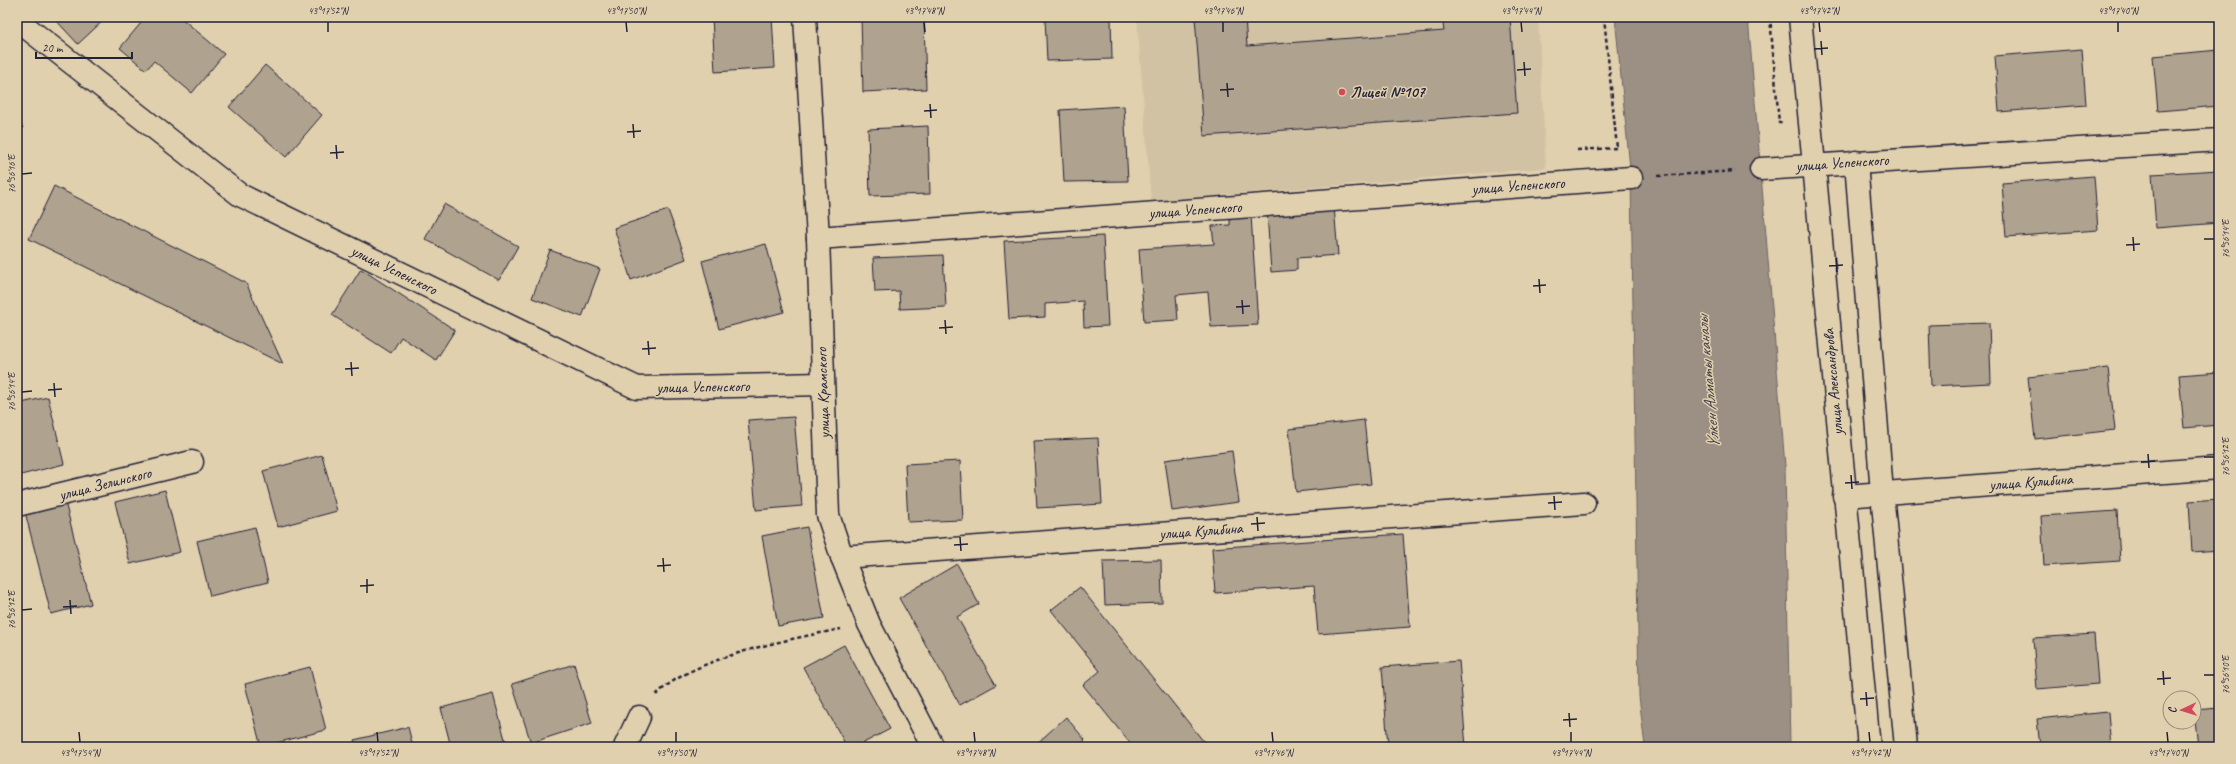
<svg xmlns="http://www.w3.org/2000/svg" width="2236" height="764" font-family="Caveat,sans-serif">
  <rect width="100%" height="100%" fill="#e1d0ad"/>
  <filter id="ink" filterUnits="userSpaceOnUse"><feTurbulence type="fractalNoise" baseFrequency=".025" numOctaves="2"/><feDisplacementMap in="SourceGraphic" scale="8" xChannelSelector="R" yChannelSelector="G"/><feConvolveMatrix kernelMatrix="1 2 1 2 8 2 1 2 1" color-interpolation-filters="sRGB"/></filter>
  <g filter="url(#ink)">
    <polygon fill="#d2c2a4" points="1137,17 1538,17 1546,168 1151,201"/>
    <polygon fill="#9b9083" stroke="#6b6466" points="1615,17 1748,17 1785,466 1790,747 1645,747 1639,696 1631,178"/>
    <g fill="#afa28f" stroke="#22223b">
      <polygon points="53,17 107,17 78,44"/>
      <polygon points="146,17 180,17 224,54 192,93 154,61 146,70 120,48"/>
      <polygon points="297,17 329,17 297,20"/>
      <polygon points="712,17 772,17 775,68 715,72"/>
      <polygon points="861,17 924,17 926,89 863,92"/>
      <polygon points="1045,17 1111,17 1112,59 1047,61"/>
      <polygon points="1195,17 1245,17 1247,46 1444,31 1442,17 1510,17 1517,113 1204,136"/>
      <polygon points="2082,49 2086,105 1999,112 1995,56"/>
      <polygon points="2219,50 2219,106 2158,111 2153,56"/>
      <polygon points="265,65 322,115 286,157 229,107"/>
      <polygon points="1124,106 1128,181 1064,182 1060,110"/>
      <polygon points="17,117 23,128 17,132"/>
      <polygon points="928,126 930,194 870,196 868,129"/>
      <polygon points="2219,170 2219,223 2156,228 2152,174"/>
      <polygon points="2094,176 2098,230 2006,237 2002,183"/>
      <polygon points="54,186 246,283 283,364 29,239"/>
      <polygon points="444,204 518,246 499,280 425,239"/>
      <polygon points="1334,206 1338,255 1297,258 1297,270 1271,272 1267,212"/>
      <polygon points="668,210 686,259 631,280 614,228"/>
      <polygon points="1251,215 1258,325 1211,327 1208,292 1176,295 1178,320 1144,322 1139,249 1214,244 1212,226 1230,225 1230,216"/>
      <polygon points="1103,236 1108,326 1084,327 1083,301 1045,304 1045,317 1009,319 1004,241"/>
      <polygon points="766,244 784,312 719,329 702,261"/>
      <polygon points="550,250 600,269 582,317 532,298"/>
      <polygon points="943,255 946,307 900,309 899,291 875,292 873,258"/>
      <polygon points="361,269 455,330 436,360 401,337 391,353 332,315"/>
      <polygon points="1989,323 1991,383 1931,386 1929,325"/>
      <polygon points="2108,368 2115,430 2035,439 2028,377"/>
      <polygon points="2219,372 2219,425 2184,428 2179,375"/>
      <polygon points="48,397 64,464 17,476 17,404"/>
      <polygon points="794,417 802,506 756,510 748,420"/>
      <polygon points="1364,420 1371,484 1296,492 1289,429"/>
      <polygon points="1098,438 1102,504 1037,508 1033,441"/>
      <polygon points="1232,451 1239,502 1172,511 1165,460"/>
      <polygon points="322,455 337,511 278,527 263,471"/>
      <polygon points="960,461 963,520 908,522 905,464"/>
      <polygon points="165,490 180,552 130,564 115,502"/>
      <polygon points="2219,499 2219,550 2192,552 2189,501"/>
      <polygon points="65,502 91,604 51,614 25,512"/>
      <polygon points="2117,511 2120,561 2044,566 2041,516"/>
      <polygon points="255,527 268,582 210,596 197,541"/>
      <polygon points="807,527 824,618 778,626 762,536"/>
      <polygon points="1403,534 1410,627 1318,634 1314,586 1215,593 1212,548"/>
      <polygon points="1161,560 1162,603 1105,605 1103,561"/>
      <polygon points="957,564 979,604 957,617 996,685 960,705 899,598"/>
      <polygon points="1080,587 1208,747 1133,747 1083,685 1100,671 1051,610"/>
      <polygon points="2094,634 2098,684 2037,689 2033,638"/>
      <polygon points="844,645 890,729 856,747 847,747 803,667"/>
      <polygon points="1459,661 1466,747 1388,747 1382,667"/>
      <polygon points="574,664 592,723 531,743 512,684"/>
      <polygon points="310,667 326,730 261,747 245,684"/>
      <polygon points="493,694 507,747 451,747 441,708"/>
      <polygon points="2219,708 2219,747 2198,747 2194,710"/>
      <polygon points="2108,712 2111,747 2040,747 2037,719"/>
      <polygon points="1066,717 1085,740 1078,747 1033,747"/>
      <polygon points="408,727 413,747 356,747 354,740"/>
    </g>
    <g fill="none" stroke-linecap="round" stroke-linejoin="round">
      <g stroke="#22223b" stroke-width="25">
        <g id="minor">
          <polyline points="805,17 818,238 828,515 842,557 869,624 933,747"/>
          <polyline points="1800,17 1869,747"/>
          <polyline points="17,20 240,195 637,388 822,384"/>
          <polyline points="1856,162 1882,493 1906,747"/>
          <polyline points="1761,169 2219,140"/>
          <polyline points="818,238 1631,178"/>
          <polyline points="1844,496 2219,468"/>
          <polyline points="17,505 192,462"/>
          <polyline points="842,557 1584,503"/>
          <polyline points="625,747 639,717"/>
        </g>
      </g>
      <g stroke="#22223b" stroke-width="2.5" stroke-dasharray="4 3" stroke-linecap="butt">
        <polyline points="1770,17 1779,123 1783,123"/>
        <polyline points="1577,150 1617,148 1604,17"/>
        <polyline points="1658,176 1735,171"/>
        <path d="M656 695C693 657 790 639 841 629"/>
      </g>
      <use href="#minor" stroke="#e1d0ad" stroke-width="22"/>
    </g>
  </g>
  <path fill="none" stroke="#22223b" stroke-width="1.5" d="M328 22V32M626 22 627 32M924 22 925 32M1223 22V32M1521 22 1522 32M1819 22 1820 32M2118 22V32M1821 41 1822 55M1814 49 1828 48M1524 62 1525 76M1517 70 1531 69M1227 83 1228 97M1220 90 1234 89M930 104 931 118M924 111 937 110M633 124 634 138M627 132 641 131M336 145 337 159M330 153 344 152M22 174 32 173M2133 237 2134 251M2204 239H2214M2126 245 2140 244M1836 258 1837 272M1829 266 1843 265M1539 279 1540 293M1533 286 1546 285M1242 300 1243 314M1236 307 1250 306M945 320 946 334M939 328 953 327M648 341 649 355M642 349 656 348M351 362 352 376M345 369 359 368M54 383 55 397M48 390 62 389M22 392 32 391M2148 454 2149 468M2204 457H2214M2141 462 2155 461M1851 475 1852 489M1845 483 1859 482M1554 496 1555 510M1548 503 1562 502M1257 517 1258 531M1251 524 1265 523M960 537 961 551M954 545 968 544M663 558 664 572M657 566 671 565M367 579V593M360 586 374 585M70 600 71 614M63 607 77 606M22 610 32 609M2163 671 2164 685M2204 675H2214M2157 679 2171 678M1866 692 1867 706M1860 699 1874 698M1569 713 1570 727M1563 720 1577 719M79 732 80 742M377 732 378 742M676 732V742M974 732 975 742M1272 732 1273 742M1571 732V742M1869 732 1870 742M2167 732 2168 742"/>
  <circle fill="#d1495b" stroke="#e1d0ad" stroke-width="1.5" cx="1342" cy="92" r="4"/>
  <g text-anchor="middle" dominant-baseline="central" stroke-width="3" stroke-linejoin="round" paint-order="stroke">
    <g font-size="16" font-weight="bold" fill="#22223b" stroke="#e1d0ad" text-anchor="start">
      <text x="1350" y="92">Лицей №107</text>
    </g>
    <g font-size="16" fill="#22223b" stroke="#e1d0ad">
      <text transform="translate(1842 163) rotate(-4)">улица Успенского</text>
      <text transform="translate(1518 186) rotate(-4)">улица Успенского</text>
      <text transform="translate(1195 210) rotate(-4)">улица Успенского</text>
      <text transform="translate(394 270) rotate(26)">улица Успенского</text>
      <text transform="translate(1833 382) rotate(-95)">улица Александрова</text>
      <text transform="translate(703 387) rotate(-1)">улица Успенского</text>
      <text transform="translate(823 393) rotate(-92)">улица Крамского</text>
      <text transform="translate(2031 482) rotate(-4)">улица Кулибина</text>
      <text transform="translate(105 484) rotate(-14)">улица Зелинского</text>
      <text transform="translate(1201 531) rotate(-4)">улица Кулибина</text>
    </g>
    <g font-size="17" font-style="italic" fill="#403e4d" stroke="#e1d0ad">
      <text transform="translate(1708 382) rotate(-95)">Үлкен Алматы каналы</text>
    </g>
  </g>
  <rect width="2236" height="764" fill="none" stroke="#e1d0ad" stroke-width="44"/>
  <g transform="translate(2182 710) rotate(266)"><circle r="19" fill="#e1d0ad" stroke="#958a7f"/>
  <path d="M0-3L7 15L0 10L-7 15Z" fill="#d1495b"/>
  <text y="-6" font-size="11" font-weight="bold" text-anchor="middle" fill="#22223b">С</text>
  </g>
  <path d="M36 52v6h96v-6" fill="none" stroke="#22223b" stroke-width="2"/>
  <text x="42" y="52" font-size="12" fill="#22223b" stroke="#e1d0ad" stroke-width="3" paint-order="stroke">20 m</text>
  <rect x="22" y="22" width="2192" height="720" fill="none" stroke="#22223b" stroke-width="1.5"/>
  <g font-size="10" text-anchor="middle" fill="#22223b">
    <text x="328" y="14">43°17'52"N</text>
    <text x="626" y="14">43°17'50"N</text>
    <text x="924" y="14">43°17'48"N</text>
    <text x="1223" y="14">43°17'46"N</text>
    <text x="1521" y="14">43°17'44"N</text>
    <text x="1819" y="14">43°17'42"N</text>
    <text x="2118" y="14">43°17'40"N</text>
    <text transform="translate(11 174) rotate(-90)" y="4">76°56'16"E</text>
    <text transform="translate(2225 239) rotate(-90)" y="4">76°56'14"E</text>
    <text transform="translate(11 392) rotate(-90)" y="4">76°56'14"E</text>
    <text transform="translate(2225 457) rotate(-90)" y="4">76°56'12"E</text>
    <text transform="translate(11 610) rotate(-90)" y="4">76°56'12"E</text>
    <text transform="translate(2225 675) rotate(-90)" y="4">76°56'10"E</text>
    <text x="80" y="756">43°17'54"N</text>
    <text x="378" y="756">43°17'52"N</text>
    <text x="676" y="756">43°17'50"N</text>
    <text x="975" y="756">43°17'48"N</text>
    <text x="1273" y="756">43°17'46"N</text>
    <text x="1571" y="756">43°17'44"N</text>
    <text x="1870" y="756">43°17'42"N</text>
    <text x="2168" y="756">43°17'40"N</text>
  </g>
</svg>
